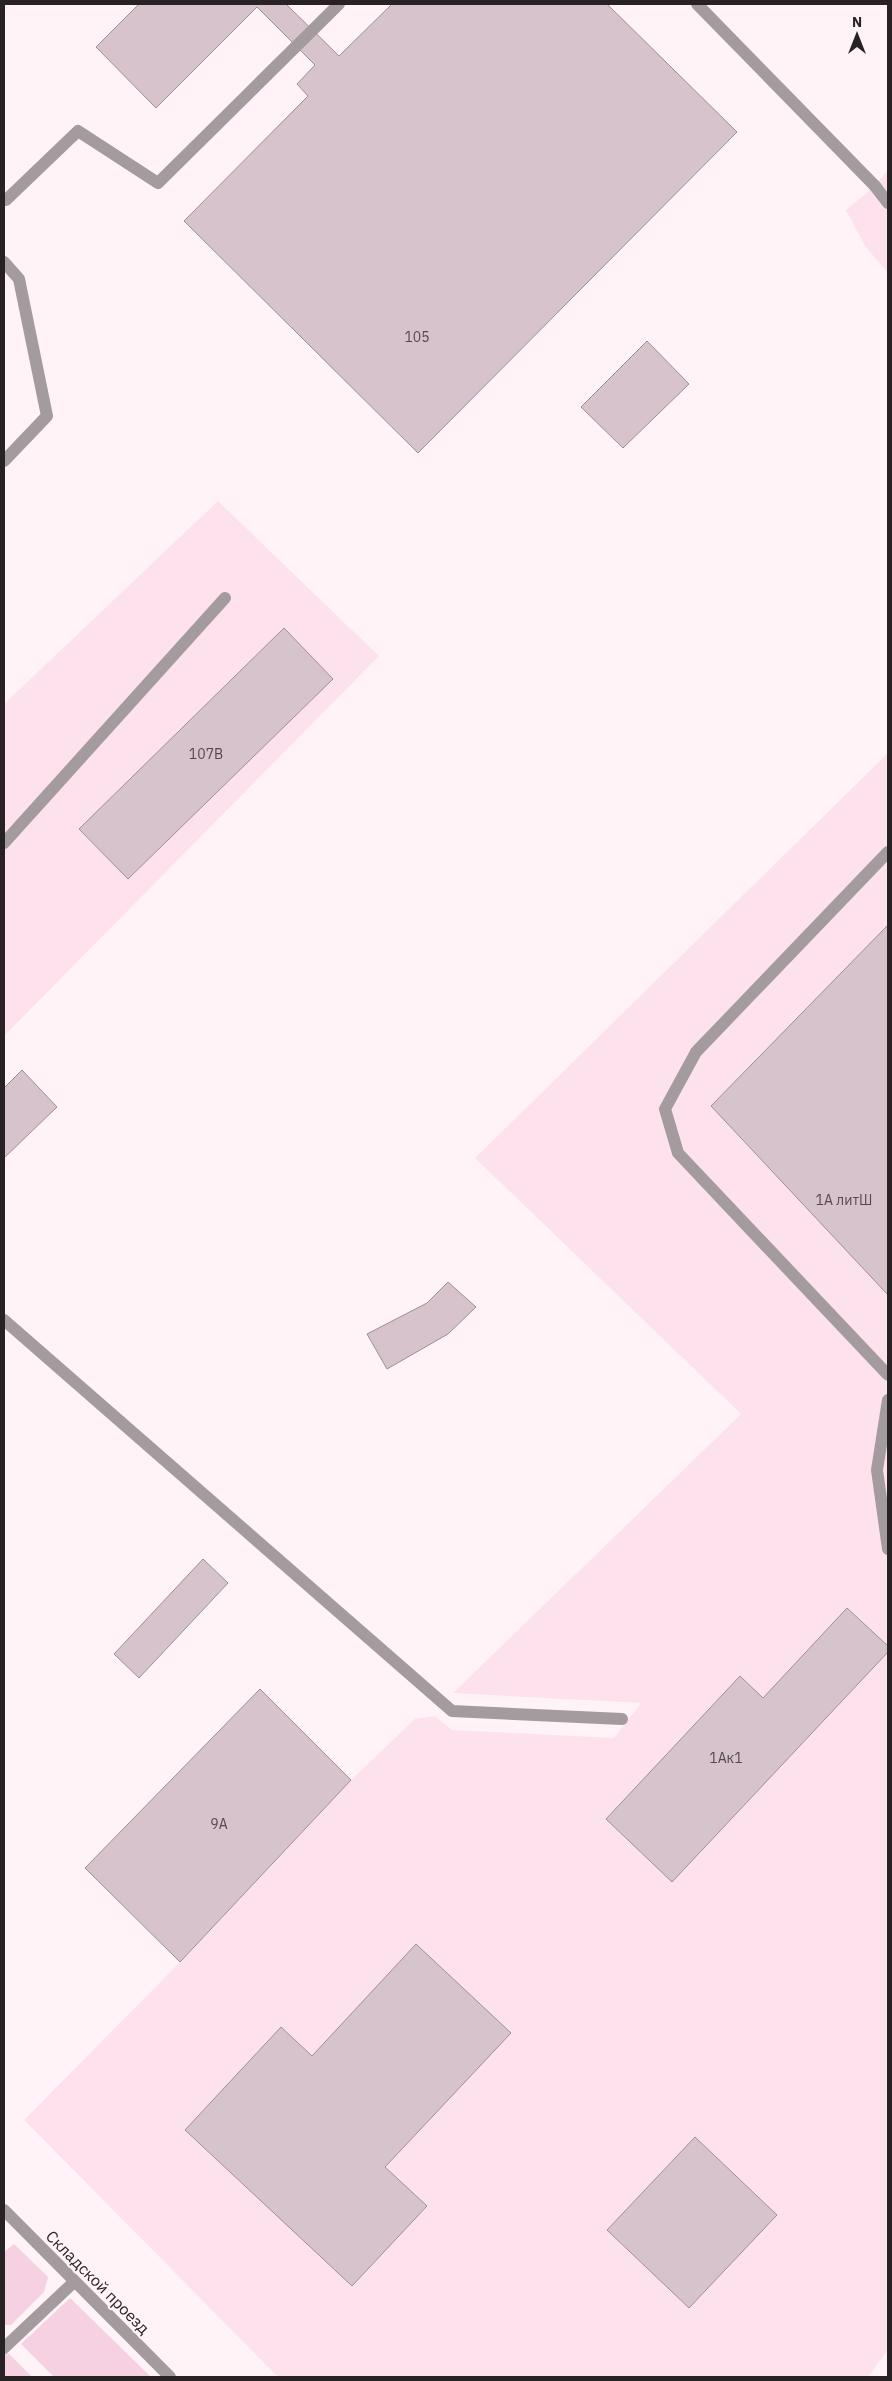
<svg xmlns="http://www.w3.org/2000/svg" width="892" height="2381" font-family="'IBM Plex Sans',sans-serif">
  <rect width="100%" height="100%" fill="#fff3f8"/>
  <g fill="#fde2ee">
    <polygon points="888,170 888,273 865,246 846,210 875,186"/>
    <polygon points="218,501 379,656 4,1036 4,704"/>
    <polygon points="888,753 888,2350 868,2377 278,2377 24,2120 180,1962 351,1780 415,1719 435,1716 452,1730 614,1738 641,1703 453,1693 741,1414 475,1158"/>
  </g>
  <g fill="#f6d1e1">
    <polygon points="14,2244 48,2277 44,2292 11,2325 4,2325 5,2251"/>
    <polygon points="70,2298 151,2377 54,2377 21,2344"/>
    <polygon points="4,2349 32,2377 6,2377 4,2375"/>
  </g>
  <g fill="#d6c3cb" stroke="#a08e96">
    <polygon points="139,4 286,4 339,56 392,4 607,4 737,132 418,453 184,221 308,96 297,84 315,65 257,7 156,108 96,47"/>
    <polygon points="647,341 689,384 623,448 581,407"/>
    <polygon points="284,628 333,679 128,879 79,829"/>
    <polygon points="888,925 888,1295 711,1106"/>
    <polygon points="22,1070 57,1107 4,1158 4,1088"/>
    <polygon points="448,1282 476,1307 448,1334 387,1369 367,1334 427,1303"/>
    <polygon points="203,1559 228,1583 139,1678 114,1654"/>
    <polygon points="847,1608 888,1646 888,1652 672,1882 606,1819 740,1676 763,1698"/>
    <polygon points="260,1689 351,1780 180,1962 85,1868"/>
    <polygon points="416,1944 511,2033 385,2167 427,2206 352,2286 185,2130 281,2027 312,2056"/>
    <polygon points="695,2137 777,2215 689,2308 607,2230"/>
  </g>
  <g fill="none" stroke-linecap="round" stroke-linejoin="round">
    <g stroke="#a39b9e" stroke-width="12">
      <polyline points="875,186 888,203"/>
      <polyline points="6,200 78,131 158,183 339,4"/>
      <polyline points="4,262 19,279 47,416 4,461"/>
      <polyline points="4,843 225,598"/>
      <polyline points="888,852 696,1052 665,1109 678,1153 888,1375"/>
      <polyline points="4,1320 452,1711 622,1719"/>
      <polyline points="888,1400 877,1470 888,1549"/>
      <polyline points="4,2348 74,2282"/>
    </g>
    <g stroke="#a39b9e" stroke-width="12">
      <polyline points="697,4 875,186"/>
      <polyline points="4,2210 170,2377"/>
    </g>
  </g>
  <g text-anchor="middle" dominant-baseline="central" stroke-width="4.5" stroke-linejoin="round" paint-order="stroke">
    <g font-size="14" fill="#544a4e">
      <text x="417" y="337">105</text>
      <text x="206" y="754">107В</text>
      <text x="844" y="1200">1А литШ</text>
      <text x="726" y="1758">1Ак1</text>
      <text x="219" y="1824">9А</text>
    </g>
    <g font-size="16" fill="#292225" stroke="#fff3f8">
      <text transform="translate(98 2282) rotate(45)">Складской проезд</text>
    </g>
  </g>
  <rect width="892" height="2381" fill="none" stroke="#292225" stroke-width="10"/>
  <g transform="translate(857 35)" stroke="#fff3f8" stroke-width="4" paint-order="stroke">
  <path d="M0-4L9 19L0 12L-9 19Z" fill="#292225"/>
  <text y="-8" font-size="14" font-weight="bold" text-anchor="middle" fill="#292225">N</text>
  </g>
</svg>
